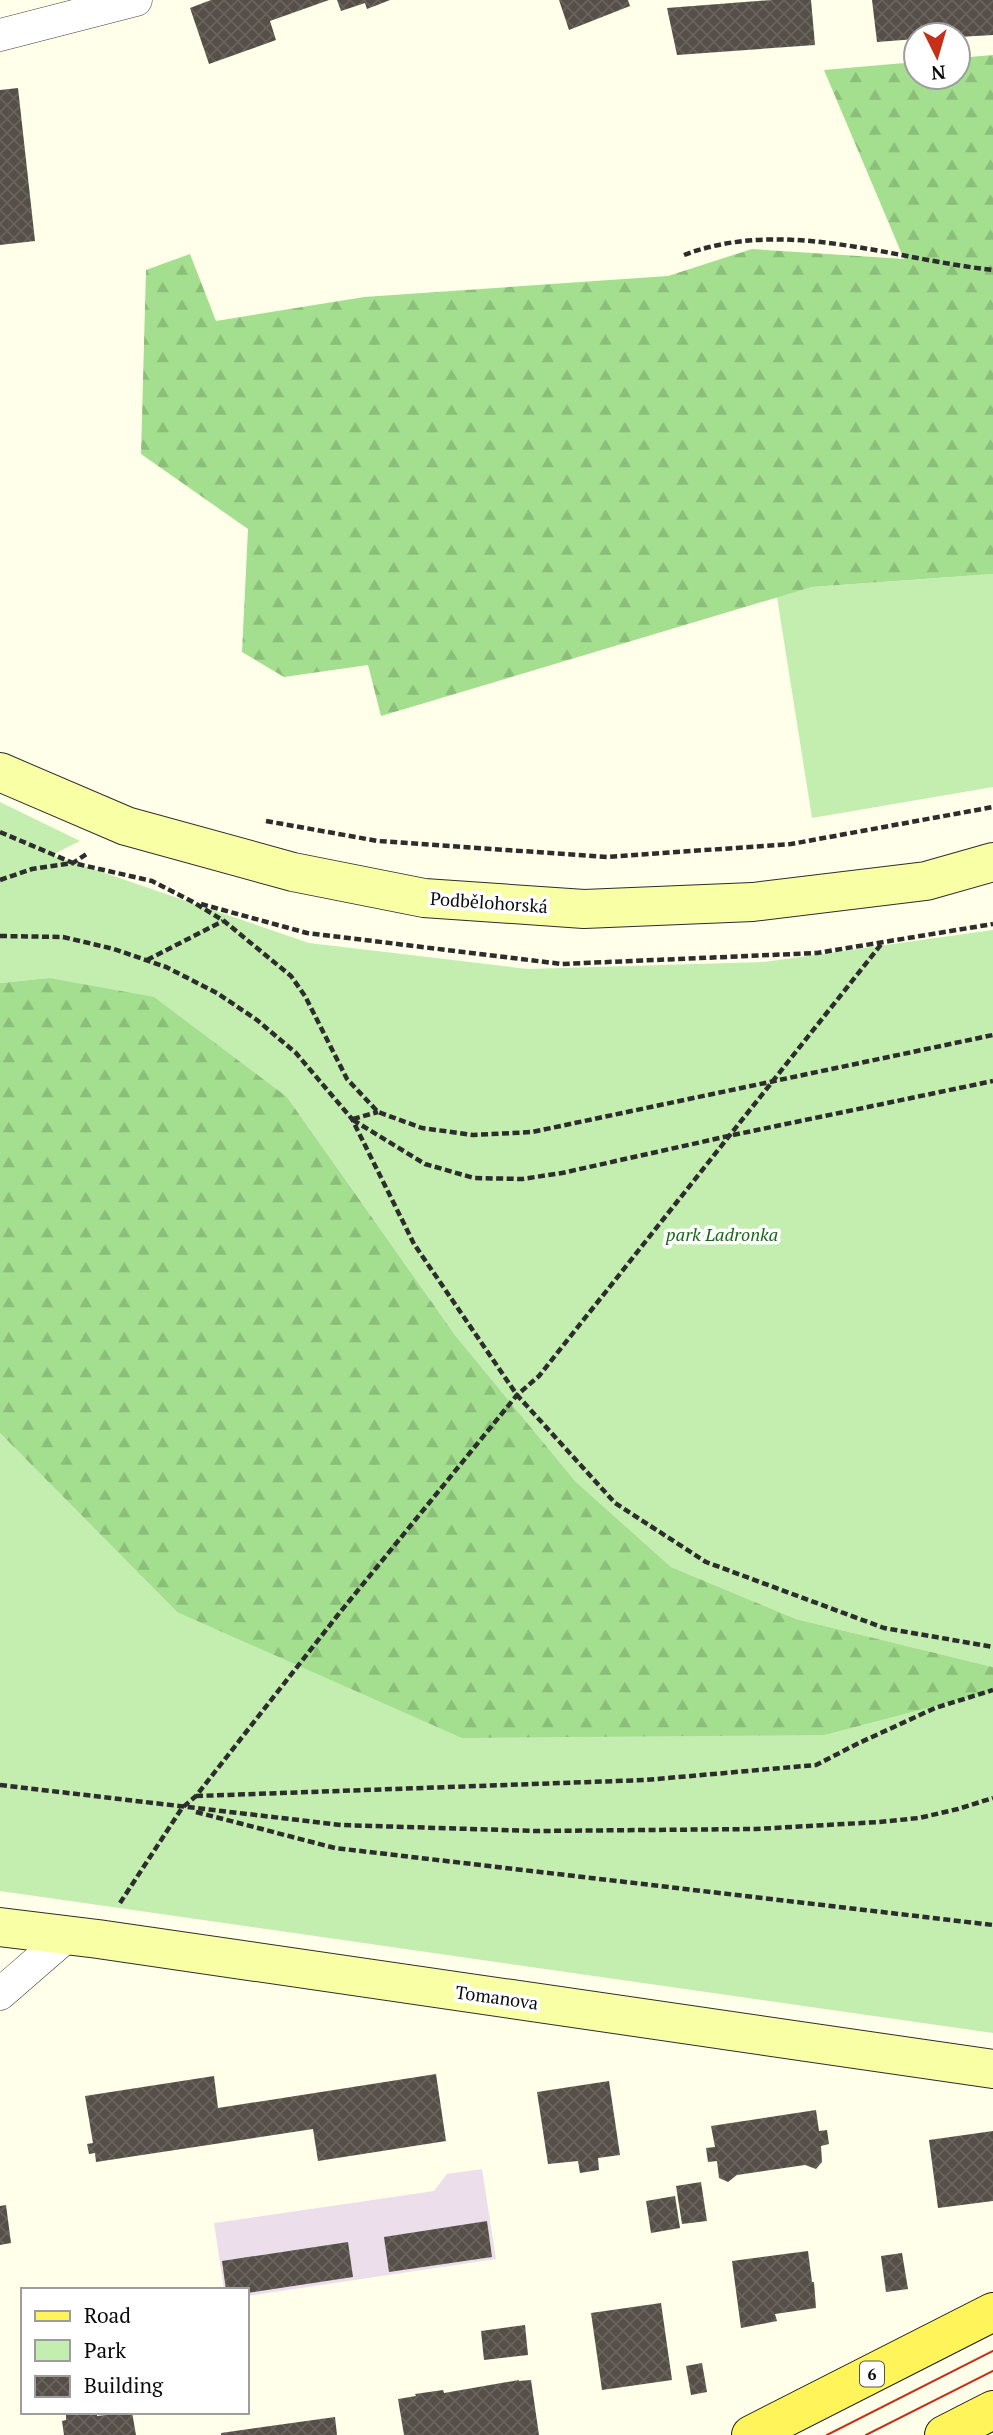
<svg xmlns="http://www.w3.org/2000/svg" width="993" height="2435" font-family="'PT Serif',serif">
  <defs>
    <pattern id="forest-firs" width="22" height="20" patternUnits="userSpaceOnUse" patternTransform="scale(1.75)"><rect width="22" height="20" fill="#a3df8e"/><path d="M5 1l3.5 6h-7zM16 11l3.5 6h-7z" fill="#8bbe79"/></pattern>
    <pattern id="building-cross-hatch" width="8" height="8" patternUnits="userSpaceOnUse" patternTransform="scale(1.75)"><rect width="8" height="8" fill="#554f47"/><path d="M0 0l8 8M0 8l8-8" fill="none" stroke="#68645d"/></pattern>
  </defs>
  <rect width="100%" height="100%" fill="#ffffea"/>
  <polygon fill="#ecdeeb" points="482,2169 496,2259 247,2296 247,2290 224,2290 214,2223 434,2191 447,2174"/>
  <g fill="#c4edb0">
    <polygon points="993,574 993,787 812,818 777,597 812,587"/>
    <polygon points="0,802 80,841 52,855 309,943 528,969 764,962 993,930 993,1667 796,1619 671,1567 575,1481 455,1335 287,1097 49,978 0,983"/>
    <polygon points="0,1433 177,1612 825,1735 993,1691 993,2033 0,1891"/>
  </g>
  <g fill="url(#forest-firs)">
    <polygon points="993,55 993,574 812,587 381,716 368,665 284,677 242,652 248,529 141,454 146,270 190,254 216,321 364,297 668,276 752,249 904,259 824,70 916,62 916,77 958,77 958,58"/>
    <polygon points="49,978 154,997 287,1097 455,1335 575,1481 671,1567 796,1619 993,1667 993,1691 825,1735 462,1738 177,1612 0,1433 0,983"/>
  </g>
  <g fill="url(#building-cross-hatch)">
    <polygon points="211,0 329,0 270,21 276,40 209,64 190,8"/>
    <polygon points="337,0 390,0 367,9 365,3 341,11"/>
    <polygon points="559,0 628,0 630,6 569,30"/>
    <polygon points="772,0 811,0 815,45 677,55 667,8"/>
    <polygon points="872,0 993,0 993,35 958,37 916,35 916,39 877,42"/>
    <polygon points="18,88 35,241 0,245 0,90"/>
    <polygon points="436,2074 446,2141 318,2161 313,2129 96,2162 95,2153 89,2154 87,2144 93,2143 85,2096 214,2076 218,2108"/>
    <polygon points="609,2081 620,2155 598,2158 599,2170 580,2173 578,2161 548,2164 537,2092"/>
    <polygon points="816,2110 819,2131 827,2130 829,2144 821,2146 822,2162 816,2169 805,2165 737,2175 728,2182 719,2178 717,2161 708,2162 706,2148 715,2147 711,2126"/>
    <polygon points="993,2131 993,2201 938,2208 929,2140"/>
    <polygon points="701,2182 707,2221 682,2224 676,2186"/>
    <polygon points="675,2196 680,2228 651,2233 646,2201"/>
    <polygon points="6,2205 11,2243 0,2245 0,2206"/>
    <polygon points="487,2221 492,2257 389,2272 384,2237"/>
    <polygon points="348,2242 353,2277 247,2293 247,2290 226,2290 222,2261"/>
    <polygon points="808,2251 812,2282 814,2282 816,2308 775,2314 777,2321 741,2328 732,2261"/>
    <polygon points="902,2253 908,2289 886,2292 881,2256"/>
    <polygon points="661,2303 672,2380 602,2390 591,2313"/>
    <polygon points="525,2325 528,2355 484,2360 481,2331"/>
    <polygon points="702,2363 707,2392 691,2395 686,2366"/>
    <polygon points="519,2380 519,2381 531,2380 539,2435 404,2435 398,2399 416,2396 415,2394 443,2390 444,2393"/>
    <polygon points="84,2412 97,2412 97,2416 132,2412 136,2435 64,2435 62,2421 66,2420 66,2415"/>
    <polygon points="335,2417 337,2435 221,2435 221,2433"/>
  </g>
  <g fill="none" stroke-linecap="round" stroke-linejoin="round">
    <g stroke="#3e3e3e" stroke-width="33">
      <g id="street">
        <polyline points="0,35 136,0"/>
        <polyline points="0,1994 68,1935"/>
      </g>
    </g>
    <g stroke="#2d2d2d" stroke-width="40">
      <g id="secondary">
        <polyline points="0,772 126,826 293,872 424,898 584,909 753,902 926,881 993,862"/>
        <polyline points="0,1927 98,1939 993,2069"/>
      </g>
    </g>
    <g stroke="#1c1c1c" stroke-width="40">
      <g id="primary">
        <polyline points="751,2435 993,2312"/>
        <polyline points="944,2435 993,2410"/>
      </g>
    </g>
    <g stroke="#2d2d2d" stroke-width="4.5" stroke-dasharray="7 3.5" stroke-linecap="butt">
      <path d="M684 255C784 217 891 259 993 270"/>
      <polyline points="266,821 378,841 607,857 791,844 993,807"/>
      <polyline points="0,832 73,863 152,881 193,902 224,921 291,976 305,996 347,1079 378,1112 422,1128 473,1135 532,1132 993,1035"/>
      <polyline points="0,880 32,869 73,863 88,853"/>
      <polyline points="201,904 307,933 562,964 817,953 993,924"/>
      <polyline points="0,936 63,937 114,949 166,967 217,993 257,1020 296,1053 352,1119 414,1244 517,1395 615,1503 706,1562 884,1628 993,1647"/>
      <polyline points="147,960 223,921"/>
      <polyline points="353,1119 378,1112"/>
      <polyline points="353,1120 425,1164 474,1178 522,1179 562,1173 733,1135 993,1081"/>
      <polyline points="0,1785 341,1825 537,1831 756,1829 879,1822 919,1818 958,1809 993,1798"/>
      <polyline points="196,1796 645,1780 816,1765 859,1743 935,1708 993,1690"/>
      <polyline points="196,1812 335,1848 993,1925"/>
      <polyline points="120,1903 182,1808 196,1796 337,1616 517,1395 539,1376 883,942"/>
    </g>
    <use href="#street" stroke="#fff" stroke-width="32"/>
    <use href="#secondary" stroke="#f8ffa5" stroke-width="38"/>
    <use href="#primary" stroke="#fff55a" stroke-width="38"/>
    <g stroke="#c73018" stroke-width="2">
      <polyline points="827,2435 993,2351"/>
      <polyline points="866,2435 993,2371"/>
    </g>
  </g>
  <g text-anchor="middle" dominant-baseline="central" stroke-width="7" stroke-linejoin="round" paint-order="stroke">
    <rect fill="#fff" stroke="#545454" stroke-width="2" x="860" y="2361.5" width="24" height="25" rx="5"/>
    <g font-size="16" font-weight="bold" fill="#0b0b0b">
      <text x="872" y="2374">6</text>
    </g>
    <g font-size="18" fill="#0b0b0b" stroke="#fff">
      <text transform="translate(489 902) rotate(4)">Podbělohorská</text>
      <text transform="translate(497 1997) rotate(8)">Tomanova</text>
    </g>
    <g font-size="18" font-style="italic" fill="#196817" stroke="#fff">
      <text x="722" y="1234">park Ladronka</text>
    </g>
  </g>
  <rect x="21" y="2288" width="228" height="126" fill="#ffffff" stroke="#9d9d9d" stroke-width="2"/>
  <rect x="35" y="2311" width="35" height="10" fill="#fff55a" stroke="#9d9d9d" stroke-width="2"/>
  <text x="84" y="2323" font-size="21" fill="#0b0b0b">Road</text>
  <rect x="35" y="2340" width="35" height="21" fill="#c4edb0" stroke="#9d9d9d" stroke-width="2"/>
  <text x="84" y="2358" font-size="21" fill="#0b0b0b">Park</text>
  <rect x="35" y="2376" width="35" height="21" fill="url(#building-cross-hatch)" stroke="#9d9d9d" stroke-width="2"/>
  <text x="84" y="2393" font-size="21" fill="#0b0b0b">Building</text>
  <g transform="translate(937 56) rotate(175)"><circle r="33" fill="#ffffff" stroke="#9d9d9d" stroke-width="2"/>
  <path d="M0-5L12 26L0 18L-12 26Z" fill="#c73018"/>
  <text y="-10" font-size="19" font-weight="bold" text-anchor="middle" fill="#0b0b0b">N</text>
  </g>
</svg>
